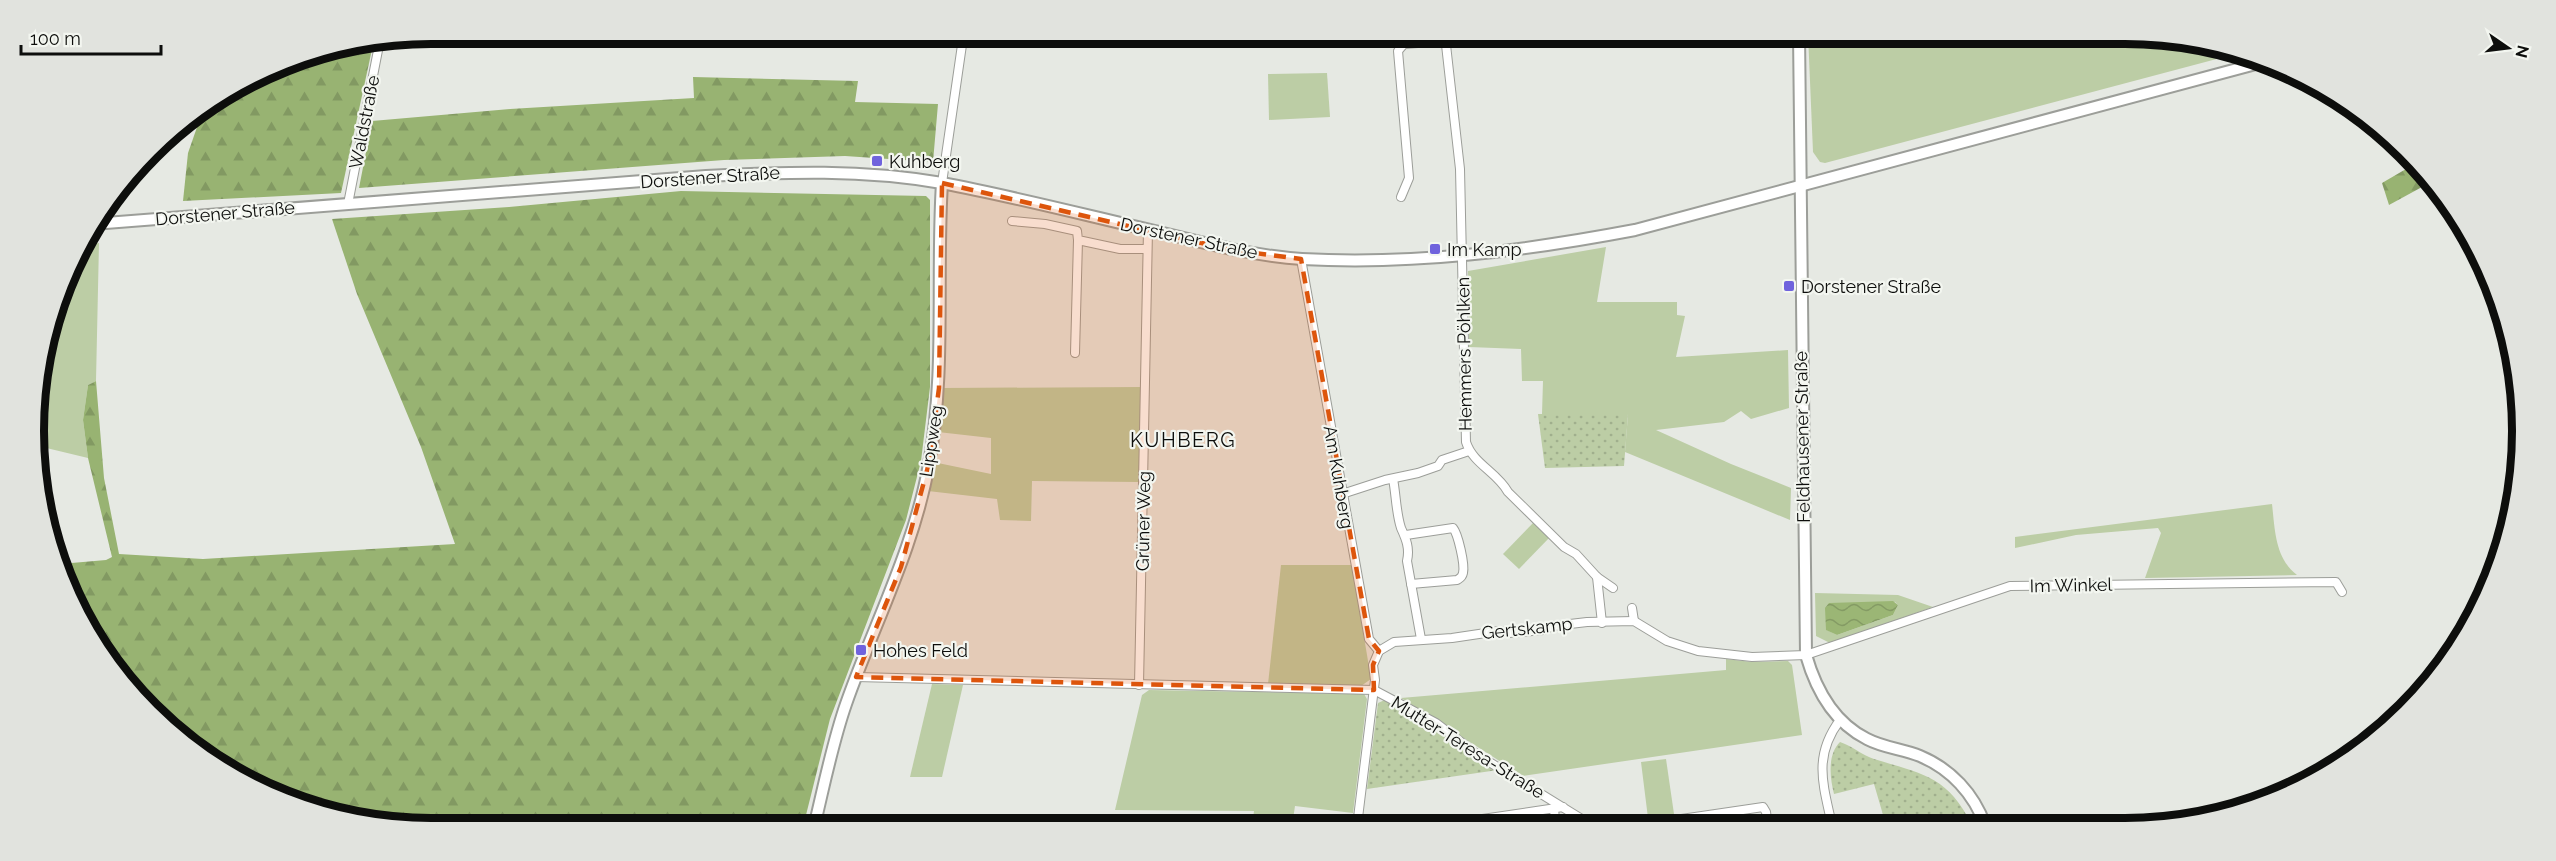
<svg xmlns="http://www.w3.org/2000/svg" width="2556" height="861" font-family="Raleway,sans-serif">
  <defs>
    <pattern id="forest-firs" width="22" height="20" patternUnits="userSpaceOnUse" patternTransform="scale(1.5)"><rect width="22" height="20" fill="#98b372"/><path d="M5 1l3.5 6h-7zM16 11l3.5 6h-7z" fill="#829962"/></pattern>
    <pattern id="park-dots" width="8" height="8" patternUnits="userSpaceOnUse" patternTransform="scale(1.5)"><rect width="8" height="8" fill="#bccda5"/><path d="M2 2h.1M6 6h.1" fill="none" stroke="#a0af8d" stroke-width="1.8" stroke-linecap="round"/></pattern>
    <pattern id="water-waves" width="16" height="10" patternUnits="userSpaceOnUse" patternTransform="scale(1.5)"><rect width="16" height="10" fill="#9bb675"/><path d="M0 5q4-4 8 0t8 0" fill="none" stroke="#849b64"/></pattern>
  </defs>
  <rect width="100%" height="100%" fill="#e6e9e3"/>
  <g fill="#bccda5" fill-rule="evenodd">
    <polygon points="2125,33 2228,46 2243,52 1825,163 1820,162 1813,152 1808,34"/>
    <polygon points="1327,73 1330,117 1269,120 1268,74"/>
    <polygon points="99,243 96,381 88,385 83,420 88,458 34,445 36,379 74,254 80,245"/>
    <polygon points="1606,247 1597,302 1677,302 1677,315 1685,316 1676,357 1788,350 1789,408 1751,419 1741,411 1724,422 1656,430 1731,464 1791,488 1790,520 1625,452 1628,414 1542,414 1543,381 1522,381 1521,349 1469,347 1468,271"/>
    <polygon points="1142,387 1139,482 1032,481 1031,521 1000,520 997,499 928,491 933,462 991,474 991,438 938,432 943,388"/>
    <path d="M2272 504C2275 530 2275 558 2297 575L2145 578 2161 533 2158 528 2076 535 2015 548V537Z"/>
    <polygon points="1534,522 1550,537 1519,569 1503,554"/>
    <polygon points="1281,565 1352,565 1371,679 1361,686 1268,684"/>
    <path d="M1815 593 1898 595 1933 607 1830 643 1816 636ZM1895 602 1898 605 1893 615 1837 635 1827 630Z"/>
    <polygon points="1726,659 1752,662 1788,661 1792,665 1802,735 1523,776 1401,698 1726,670"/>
    <polygon points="932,684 963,685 942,777 910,777"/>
    <polygon points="1149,690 1364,694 1367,699 1353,813 1295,806 1292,826 1252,826 1254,811 1115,810 1142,695"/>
    <polygon points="1666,759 1674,814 1648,818 1641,762"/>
  </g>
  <g fill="url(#forest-firs)">
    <polygon points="374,40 341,193 183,201 188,153 203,110 279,63 353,41"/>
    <polygon points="693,77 858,81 855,102 938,104 933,162 845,156 724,160 359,188 372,121 510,109 694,98"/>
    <polygon points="2418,162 2433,181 2389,205 2382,183"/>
    <polygon points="681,191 926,196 930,200 930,387 921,461 906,520 830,719 803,827 431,828 328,815 209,761 149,711 100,652 60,564 106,560 112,557 88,458 83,420 88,385 96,381 104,478 119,554 203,559 455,544 421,447 357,294 332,219 509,207"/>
  </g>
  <g fill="url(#park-dots)">
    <polygon points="1538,414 1628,414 1624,466 1545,468"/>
    <polygon points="1387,699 1498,770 1367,789 1378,703"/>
    <path d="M1840 742C1852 746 1862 755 1874 759 1922 774 1947 775 1972 825H1886L1874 784 1834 794C1830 778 1827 755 1840 742Z"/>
  </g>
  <polygon fill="url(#water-waves)" points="1893,601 1898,605 1893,615 1837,635 1826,630 1825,608 1829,603"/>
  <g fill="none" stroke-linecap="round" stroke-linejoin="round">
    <polyline stroke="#9bb675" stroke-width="3" points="2503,513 2513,509"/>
    <g stroke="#9c9e99" stroke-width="10">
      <g id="street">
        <path d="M1445 36 1460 169 1466 442C1473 464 1497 472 1508 492L1564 547 1576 554 1597 577 1613 588"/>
        <polyline points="942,183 963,38"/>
        <polyline points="1401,197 1409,178 1398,51 1404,44 1445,41"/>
        <polyline points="348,204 380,40"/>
        <polyline points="1012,221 1045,224 1077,231 1078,240 1120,249 1147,249"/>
        <polyline points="1301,259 1369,639 1379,651 1373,665 1375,680 1357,826"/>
        <polyline points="1075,353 1078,240"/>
        <path d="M1393 479C1396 494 1396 513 1401 528 1406 539 1410 548 1407 561L1421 639"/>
        <polyline points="1342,494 1385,480 1418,473 1438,466 1442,460 1469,451"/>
        <path d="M1406 535 1453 528C1458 534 1465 564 1463 573 1462 578 1460 578 1457 580L1411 584"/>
        <polyline points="1597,577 1602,623"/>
        <polyline points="1632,608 1634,621"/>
        <polyline points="1379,651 1394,642 1452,638 1499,631 1509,633 1543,630 1553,626 1587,622 1634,621 1667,641 1698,651 1752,657 1806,655 2010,586 2336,582 2342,592"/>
        <polyline points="856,677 1374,690 1436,723 1478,755 1593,826"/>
        <polyline points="1139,685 1148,230"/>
        <polyline points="1554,810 1556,826"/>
        <path d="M1832 825C1823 784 1813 756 1840 720"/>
        <polyline points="1435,826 1563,807"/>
        <polyline points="1634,826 1763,807 1766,812 1768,825"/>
      </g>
    </g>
    <g stroke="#9c9e99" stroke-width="14">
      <g id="secondary">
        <path d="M1799 34 1806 655C1816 690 1833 722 1867 739 1884 748 1903 749 1920 756 1951 769 1974 794 1985 825"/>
        <path d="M93 224 706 176C788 172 861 169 942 183 1016 197 1089 216 1163 233 1208 244 1255 256 1302 259 1415 265 1524 251 1635 230L2267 61"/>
        <path d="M814 827C824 786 832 744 846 704 874 624 914 549 929 464 946 372 936 277 942 183"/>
      </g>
    </g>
    <use href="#street" stroke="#fff" stroke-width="8"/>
    <use href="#secondary" stroke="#fff" stroke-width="10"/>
  </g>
  <path fill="#dd550c" fill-opacity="0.2" stroke="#dd550c" stroke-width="4.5" stroke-dasharray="12 8" stroke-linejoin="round" d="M942 183 1232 250 1301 259 1369 639 1379 651 1373 665 1374 690 856 677 901 567 929 463 939 388Z"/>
  <g fill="#7063dd" stroke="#f3f6f0" stroke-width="2">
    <rect x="871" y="155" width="12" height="12" rx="3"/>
    <rect x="1429" y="243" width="12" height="12" rx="3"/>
    <rect x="1783" y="280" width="12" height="12" rx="3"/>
    <rect x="855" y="644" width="12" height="12" rx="3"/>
  </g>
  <g text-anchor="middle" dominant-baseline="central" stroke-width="4.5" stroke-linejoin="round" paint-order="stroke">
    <g font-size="18" fill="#0d0e0c" stroke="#f3f6f0">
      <text transform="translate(364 122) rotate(-79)">Waldstraße</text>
      <text transform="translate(710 177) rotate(-4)">Dorstener Straße</text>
      <text transform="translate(225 213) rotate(-5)">Dorstener Straße</text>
      <text transform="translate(1189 238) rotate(12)">Dorstener Straße</text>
      <text transform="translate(1464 354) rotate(-91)">Hemmers Pöhlken</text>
      <text transform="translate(1802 437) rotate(-91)">Feldhausener Straße</text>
      <text transform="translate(931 441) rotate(-81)">Lippweg</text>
      <text transform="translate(1339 477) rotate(80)">Am Kuhberg</text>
      <text transform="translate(1143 521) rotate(-89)">Grüner Weg</text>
      <text transform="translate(2071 585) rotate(-1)">Im Winkel</text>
      <text transform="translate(1527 628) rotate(-6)">Gertskamp</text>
      <text transform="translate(1468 747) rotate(32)">Mutter-Teresa-Straße</text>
    </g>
    <g font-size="18" fill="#0d0e0c" stroke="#f3f6f0" text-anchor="start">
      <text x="889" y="161">Kuhberg</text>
      <text x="1447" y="249">Im Kamp</text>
      <text x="1801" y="286">Dorstener Straße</text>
      <text x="873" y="650">Hohes Feld</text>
    </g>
    <g font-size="20" letter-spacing="1.5" fill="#0d0e0c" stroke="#f3f6f0">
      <text x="1183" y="440">KUHBERG</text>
    </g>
  </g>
  <path d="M0 0H2556V861H0ZM431 44H2125A387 387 0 0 1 2512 431V431A387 387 0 0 1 2125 818H431A387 387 0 0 1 44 431V431A387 387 0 0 1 431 44Z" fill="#e1e3de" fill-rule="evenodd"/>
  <path fill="none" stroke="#0d0e0c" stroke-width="8" d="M431 44H2125A387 387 0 0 1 2512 431V431A387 387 0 0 1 2125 818H431A387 387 0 0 1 44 431V431A387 387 0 0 1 431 44Z"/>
  <g transform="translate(2508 48) rotate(104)" stroke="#f3f6f0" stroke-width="4.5" paint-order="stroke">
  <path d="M0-4.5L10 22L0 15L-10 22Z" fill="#0d0e0c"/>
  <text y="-9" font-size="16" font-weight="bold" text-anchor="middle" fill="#0d0e0c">N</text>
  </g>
  <path d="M21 45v9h140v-9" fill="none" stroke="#0d0e0c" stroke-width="3"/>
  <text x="30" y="45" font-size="18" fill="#0d0e0c" stroke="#f3f6f0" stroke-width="4.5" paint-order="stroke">100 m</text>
</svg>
